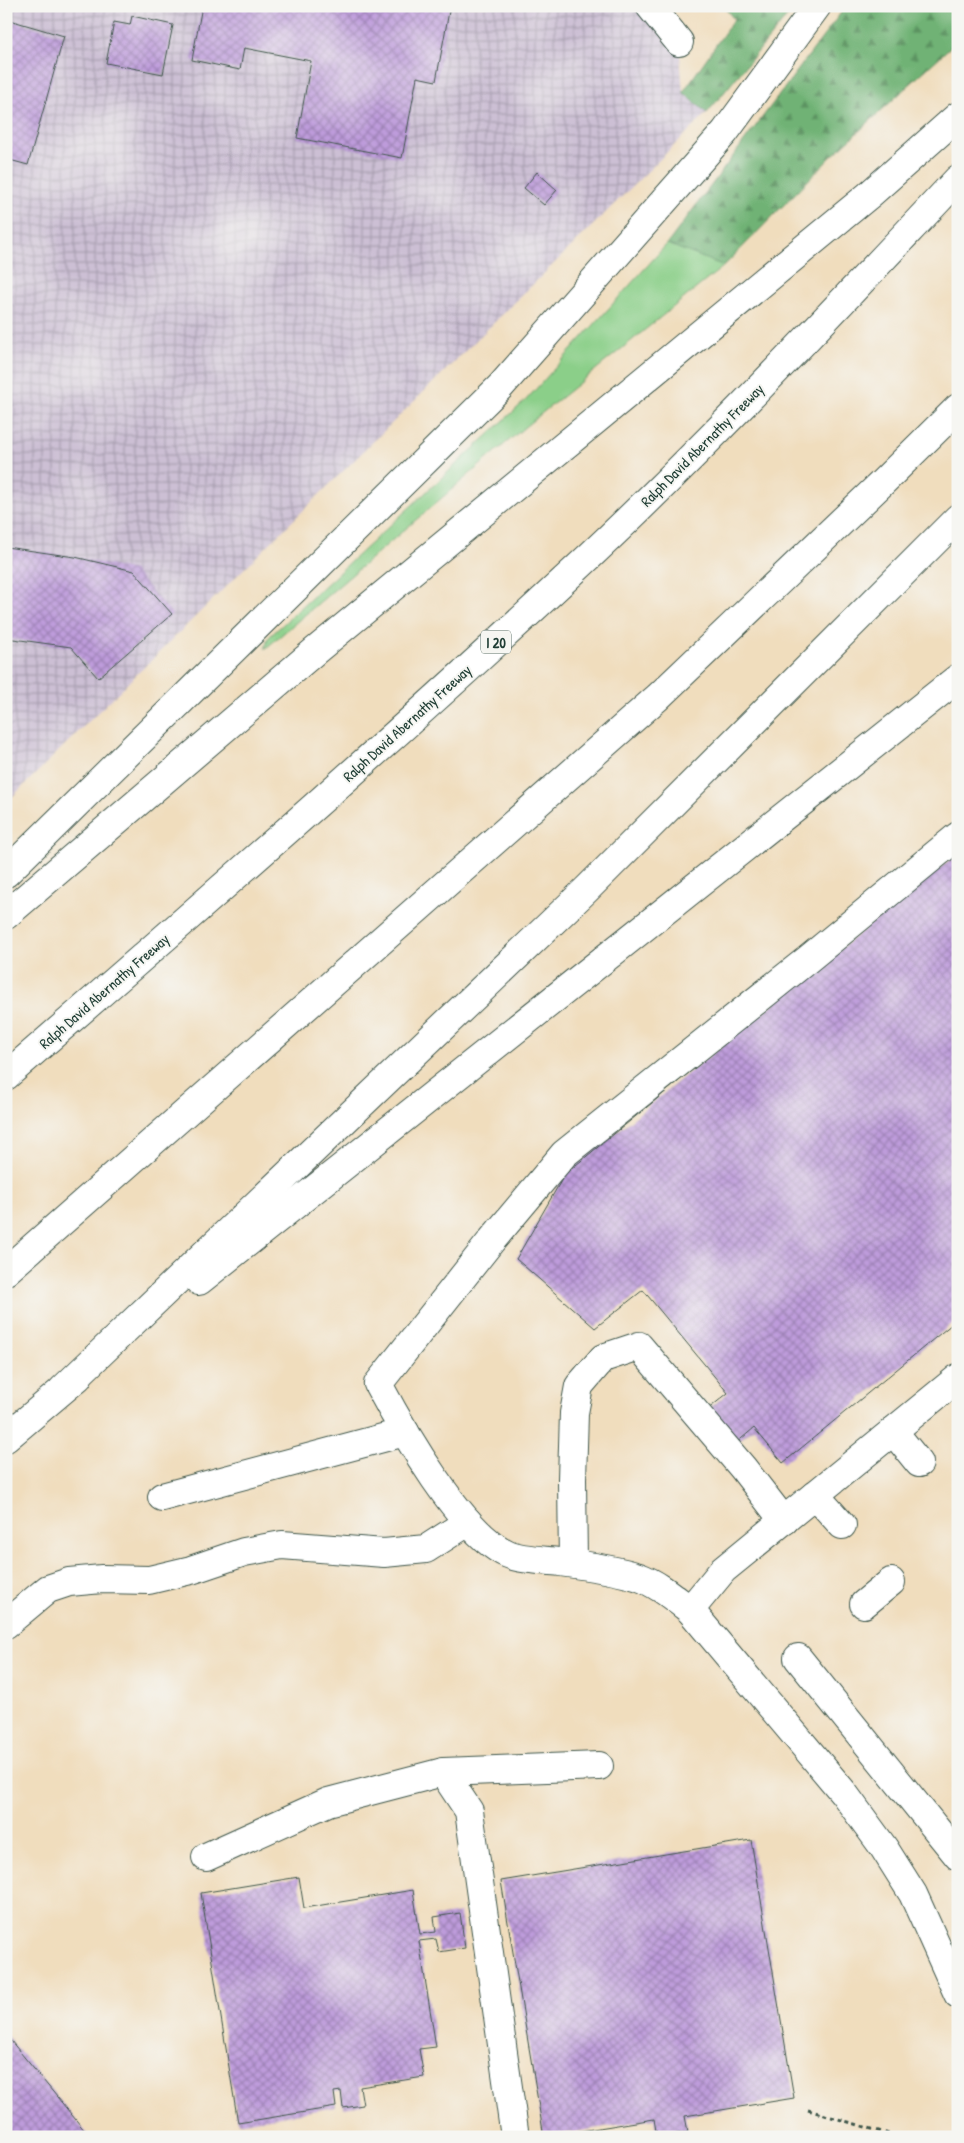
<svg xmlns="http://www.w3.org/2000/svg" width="964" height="2143" font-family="'Patrick Hand',sans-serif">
  <defs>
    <pattern id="industrial-grid" width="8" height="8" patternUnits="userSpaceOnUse" patternTransform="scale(1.25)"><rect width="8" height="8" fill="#ccbfd4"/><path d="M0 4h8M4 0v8" fill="none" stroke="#a59cad"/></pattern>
    <pattern id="forest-firs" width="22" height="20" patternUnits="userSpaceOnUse" patternTransform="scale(1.25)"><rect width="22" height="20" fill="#70b275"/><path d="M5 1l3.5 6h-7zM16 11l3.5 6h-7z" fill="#5b9261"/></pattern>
    <pattern id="building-cross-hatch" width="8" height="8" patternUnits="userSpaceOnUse" patternTransform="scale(1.25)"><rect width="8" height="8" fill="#be9bdb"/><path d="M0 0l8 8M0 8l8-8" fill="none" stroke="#9a80b2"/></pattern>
  </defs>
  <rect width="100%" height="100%" fill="#f6f6f2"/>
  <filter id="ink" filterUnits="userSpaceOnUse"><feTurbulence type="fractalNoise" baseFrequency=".02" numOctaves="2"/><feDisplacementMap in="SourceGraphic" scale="10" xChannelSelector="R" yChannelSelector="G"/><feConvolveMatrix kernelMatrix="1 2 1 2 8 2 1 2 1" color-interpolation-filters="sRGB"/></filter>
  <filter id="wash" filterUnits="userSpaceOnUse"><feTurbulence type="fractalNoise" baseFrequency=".0096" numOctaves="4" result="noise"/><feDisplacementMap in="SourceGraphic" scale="20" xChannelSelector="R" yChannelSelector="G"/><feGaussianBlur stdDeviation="1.12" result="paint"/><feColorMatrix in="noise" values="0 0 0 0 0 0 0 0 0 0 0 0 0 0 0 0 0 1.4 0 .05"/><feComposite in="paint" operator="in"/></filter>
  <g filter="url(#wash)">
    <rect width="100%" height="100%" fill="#f0ddbd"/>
    <polygon fill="url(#industrial-grid)" points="6,6 650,6 679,42 683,92 707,113 6,803"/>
    <g fill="url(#forest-firs)" stroke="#487854">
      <polygon points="723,6 796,6 707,113 683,92 734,19"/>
      <polygon points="846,6 958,6 958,40 832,156 724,266 667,244"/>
    </g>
    <polygon fill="#8bcf89" stroke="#55865e" points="667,244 724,266 526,426 265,649 268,638 526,400"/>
    <g id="blocks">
      <g fill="url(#building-cross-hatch)">
        <polygon points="202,6 450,6 436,81 417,77 402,158 297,138 311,61 244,48 240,70 192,60"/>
        <polygon points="132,16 173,25 163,74 106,63 114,22 130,25"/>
        <polygon points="6,19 64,36 28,165 6,159"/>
        <polygon points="537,172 557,190 544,205 524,188"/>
        <polygon points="6,547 75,557 134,571 172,614 98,678 71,647 6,638"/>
        <polygon points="958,853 958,1319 783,1463 754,1428 735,1444 707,1410 728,1393 643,1290 595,1328 516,1259 565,1174"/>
        <polygon points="751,1840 794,2098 685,2116 688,2132 657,2137 654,2119 544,2137 501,1881"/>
        <polygon points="299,1877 304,1908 413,1890 420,1934 436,1932 434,1917 460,1913 465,1948 439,1952 436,1939 419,1941 436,2047 419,2049 424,2077 360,2087 363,2105 343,2108 341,2091 334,2092 336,2107 238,2123 201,1893"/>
        <polygon points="6,2035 90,2137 10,2137 6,2133"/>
      </g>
    </g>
  </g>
  <g filter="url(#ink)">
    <use href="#blocks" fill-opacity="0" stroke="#3e5549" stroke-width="1"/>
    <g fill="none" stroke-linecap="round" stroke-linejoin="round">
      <g stroke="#3e5549" stroke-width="30">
        <g id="minor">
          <polyline points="650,6 679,42"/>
          <path d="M958 836 807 960 564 1154 492 1240 378 1384C402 1429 462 1535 508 1554 521 1560 545 1560 560 1562 583 1565 617 1570 639 1577 658 1584 674 1598 690 1610L843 1792 884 1848 913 1894 958 1994"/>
          <polyline points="893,1431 919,1463"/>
          <polyline points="815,1495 842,1525"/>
          <polyline points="162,1497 405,1432"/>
          <polyline points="573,1563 572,1479 574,1413 579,1386 603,1358 639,1346 743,1468 784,1521"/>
          <polyline points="864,1604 891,1582"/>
          <polyline points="690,1610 723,1570 958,1378"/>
          <polyline points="6,1624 48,1589 69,1582 102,1579 149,1580 191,1570 244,1552 282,1545 384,1553 426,1549 468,1522"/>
          <polyline points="798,1658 958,1856"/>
          <polyline points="443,1772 469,1811 515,2137"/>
          <polyline points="206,1857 328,1802 443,1772 599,1766"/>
        </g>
      </g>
      <g stroke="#3e5549" stroke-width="30">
        <g id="highway">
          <polyline points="6,873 500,387 725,132 817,6"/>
          <polyline points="6,915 315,651 869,195 958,116"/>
          <path d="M6 1076C198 909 390 743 576 569 709 445 833 311 958 179"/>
          <polyline points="6,1271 658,697 883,482 958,408"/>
          <polyline points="199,1281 958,678"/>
          <polyline points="63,1389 586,890 958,518"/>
          <polyline points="6,1438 78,1377"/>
        </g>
      </g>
      <polyline stroke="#3e5549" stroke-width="3" stroke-dasharray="4 4" stroke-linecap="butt" points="808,2110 899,2137"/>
      <use href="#minor" stroke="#fff" stroke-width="28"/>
      <use href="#highway" stroke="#fff" stroke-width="28"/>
    </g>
  </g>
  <g text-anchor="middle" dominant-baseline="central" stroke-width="4" stroke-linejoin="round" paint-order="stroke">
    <rect fill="#f6f6f2" stroke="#60746d" stroke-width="1" x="481" y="630.5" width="30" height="23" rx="4"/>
    <g font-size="14" font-weight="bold" fill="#1f3d34">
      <text x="496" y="642">I 20</text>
    </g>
    <g font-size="15" fill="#1f3d34" stroke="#f6f6f2">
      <text transform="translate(702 445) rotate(-45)">Ralph David Abernathy Freeway</text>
      <text transform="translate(407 723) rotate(-42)">Ralph David Abernathy Freeway</text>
      <text transform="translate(104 991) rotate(-41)">Ralph David Abernathy Freeway</text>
    </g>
  </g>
  <rect width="964" height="2143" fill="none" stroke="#f6f6f2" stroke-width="25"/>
</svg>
